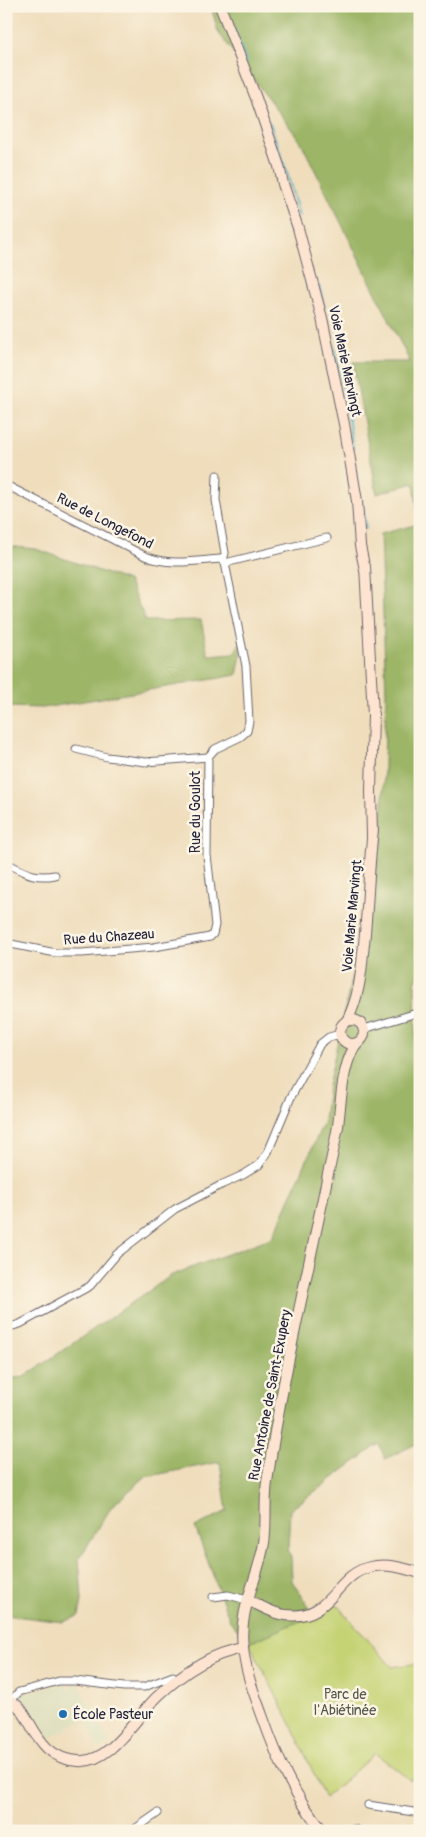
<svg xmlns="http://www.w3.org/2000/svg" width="426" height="1837" font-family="Pangolin,sans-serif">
  <rect width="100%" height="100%" fill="#fcf5e5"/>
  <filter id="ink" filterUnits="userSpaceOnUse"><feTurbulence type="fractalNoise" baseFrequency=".02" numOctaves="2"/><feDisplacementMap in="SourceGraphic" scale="10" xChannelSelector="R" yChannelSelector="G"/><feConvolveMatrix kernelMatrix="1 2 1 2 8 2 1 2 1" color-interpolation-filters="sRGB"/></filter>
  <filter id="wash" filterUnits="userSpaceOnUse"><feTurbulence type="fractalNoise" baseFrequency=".0096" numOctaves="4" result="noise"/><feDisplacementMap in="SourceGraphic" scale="20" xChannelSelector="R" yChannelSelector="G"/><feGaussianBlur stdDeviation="1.12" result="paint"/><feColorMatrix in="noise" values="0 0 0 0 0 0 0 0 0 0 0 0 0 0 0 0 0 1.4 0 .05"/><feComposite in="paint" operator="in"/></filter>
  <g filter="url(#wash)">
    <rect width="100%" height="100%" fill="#efddbb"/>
    <polygon fill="#dddebc" points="65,1683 69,1690 73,1687 71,1683 78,1684 109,1742 103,1747 99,1749 84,1720 46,1740 21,1697 21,1694"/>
    <polygon fill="#c5d375" stroke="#747a58" points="336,1604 392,1667 420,1663 420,1773 410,1780 375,1753 325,1798 290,1722 249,1643"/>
    <g fill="#9cb566" stroke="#5f6c50">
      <polygon points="211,6 420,6 420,971 415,983 417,1081 420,1081 420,1442 385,1459 379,1444 290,1510 288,1549 291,1557 292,1581 314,1615 249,1643 230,1621 195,1527 227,1511 220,1462 145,1477 112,1506 79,1559 82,1600 79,1616 63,1622 6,1615 6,1379 24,1377 172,1275 273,1237 324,1121 328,1086 382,838 386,693 380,534 419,524 414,483 377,494 353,362 410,362 301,142 218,32"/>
      <polygon points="6,546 36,549 128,581 146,621 201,620 208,655 234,653 245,635 237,675 43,708 6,707"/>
    </g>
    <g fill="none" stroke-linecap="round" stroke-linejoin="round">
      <g stroke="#49afc8" stroke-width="2">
        <polyline points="225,6 247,63"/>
        <polyline points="270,123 286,170 299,216"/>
        <polyline points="319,286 324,308"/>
        <polyline points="327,320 342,383 353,448"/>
        <polyline points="362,504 366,529"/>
      </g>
    </g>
  </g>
  <g filter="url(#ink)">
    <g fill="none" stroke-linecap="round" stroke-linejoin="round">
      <g stroke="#6a6368" stroke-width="9">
        <g id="street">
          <polyline points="217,475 216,500 225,553 223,561"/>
          <path d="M6 485 145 556C169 566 194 561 220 559L225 563"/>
          <polyline points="225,563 327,538"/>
          <polyline points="76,749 107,757 146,762 208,757"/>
          <path d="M6 863C25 872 33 879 55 875"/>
          <polyline points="6,943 56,953 82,953 154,947 210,937 213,934 215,925 207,855 208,757 215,749 240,737 247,731 249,721 246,666 225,563"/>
          <polyline points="364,1029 420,1012"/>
          <polyline points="6,1328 20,1324 90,1286 117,1254 175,1209 223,1184 243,1175 259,1165 268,1152 291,1097 320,1044 329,1037 340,1034"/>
          <polyline points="213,1597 228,1595 247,1600"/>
          <polyline points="10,1701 19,1692 59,1681 75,1681 124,1687 144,1687 173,1676 176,1680"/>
          <polyline points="368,1805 420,1813"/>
          <polyline points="354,1829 360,1831"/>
          <polyline points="132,1831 158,1813"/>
        </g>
      </g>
      <g stroke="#6a6368" stroke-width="12">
        <g id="secondary">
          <polyline points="220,6 256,98 279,166 283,184 298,228 322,318 344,424 357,501 360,546 365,570"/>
          <polyline points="365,566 373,715 371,791 372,836"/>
          <circle cx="352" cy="1032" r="12"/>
          <path d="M347 1021C358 999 361 977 363 953 368 912 368 871 373 830"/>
          <path d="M247 1600C260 1605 272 1614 286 1615 332 1621 334 1575 370 1567 387 1563 403 1568 420 1573"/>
          <path d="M6 1700C33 1704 30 1758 78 1761 111 1764 136 1716 158 1696 182 1673 209 1654 243 1648"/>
          <path d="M323 1831C293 1795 277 1758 262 1715 254 1693 245 1671 243 1647 238 1610 258 1579 264 1543 267 1523 264 1502 267 1482 282 1378 307 1277 328 1174 332 1158 335 1142 338 1126 341 1103 342 1059 358 1043"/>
        </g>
      </g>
      <use href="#street" stroke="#fff" stroke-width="7"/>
      <use href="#secondary" stroke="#fde4d1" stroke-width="10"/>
    </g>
  </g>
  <circle fill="#1f6fb2" stroke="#fcf5e5" stroke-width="2" cx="63" cy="1714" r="5"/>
  <g text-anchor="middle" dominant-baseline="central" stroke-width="5" stroke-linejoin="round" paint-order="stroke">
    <g font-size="14" fill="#22223b" stroke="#fcf5e5">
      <text transform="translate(345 361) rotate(78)">Voie Marie Marvingt</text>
      <text transform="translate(105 521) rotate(27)">Rue de Longefond</text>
      <text transform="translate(195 812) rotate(-90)">Rue du Goulot</text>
      <text transform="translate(352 916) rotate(-85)">Voie Marie Marvingt</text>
      <text transform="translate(109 937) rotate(-4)">Rue du Chazeau</text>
      <text transform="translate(270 1395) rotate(-79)">Rue Antoine de Saint-Exupery</text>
    </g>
    <g font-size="14" fill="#53574c" stroke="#fcf5e5">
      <text x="345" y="1694">Parc de<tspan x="345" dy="16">l'Abiétinée</tspan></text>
    </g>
    <g font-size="14" fill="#22223b" stroke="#fcf5e5" text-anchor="start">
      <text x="73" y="1714">École Pasteur</text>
    </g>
  </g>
  <rect width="426" height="1837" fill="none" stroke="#fcf5e5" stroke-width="25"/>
</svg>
